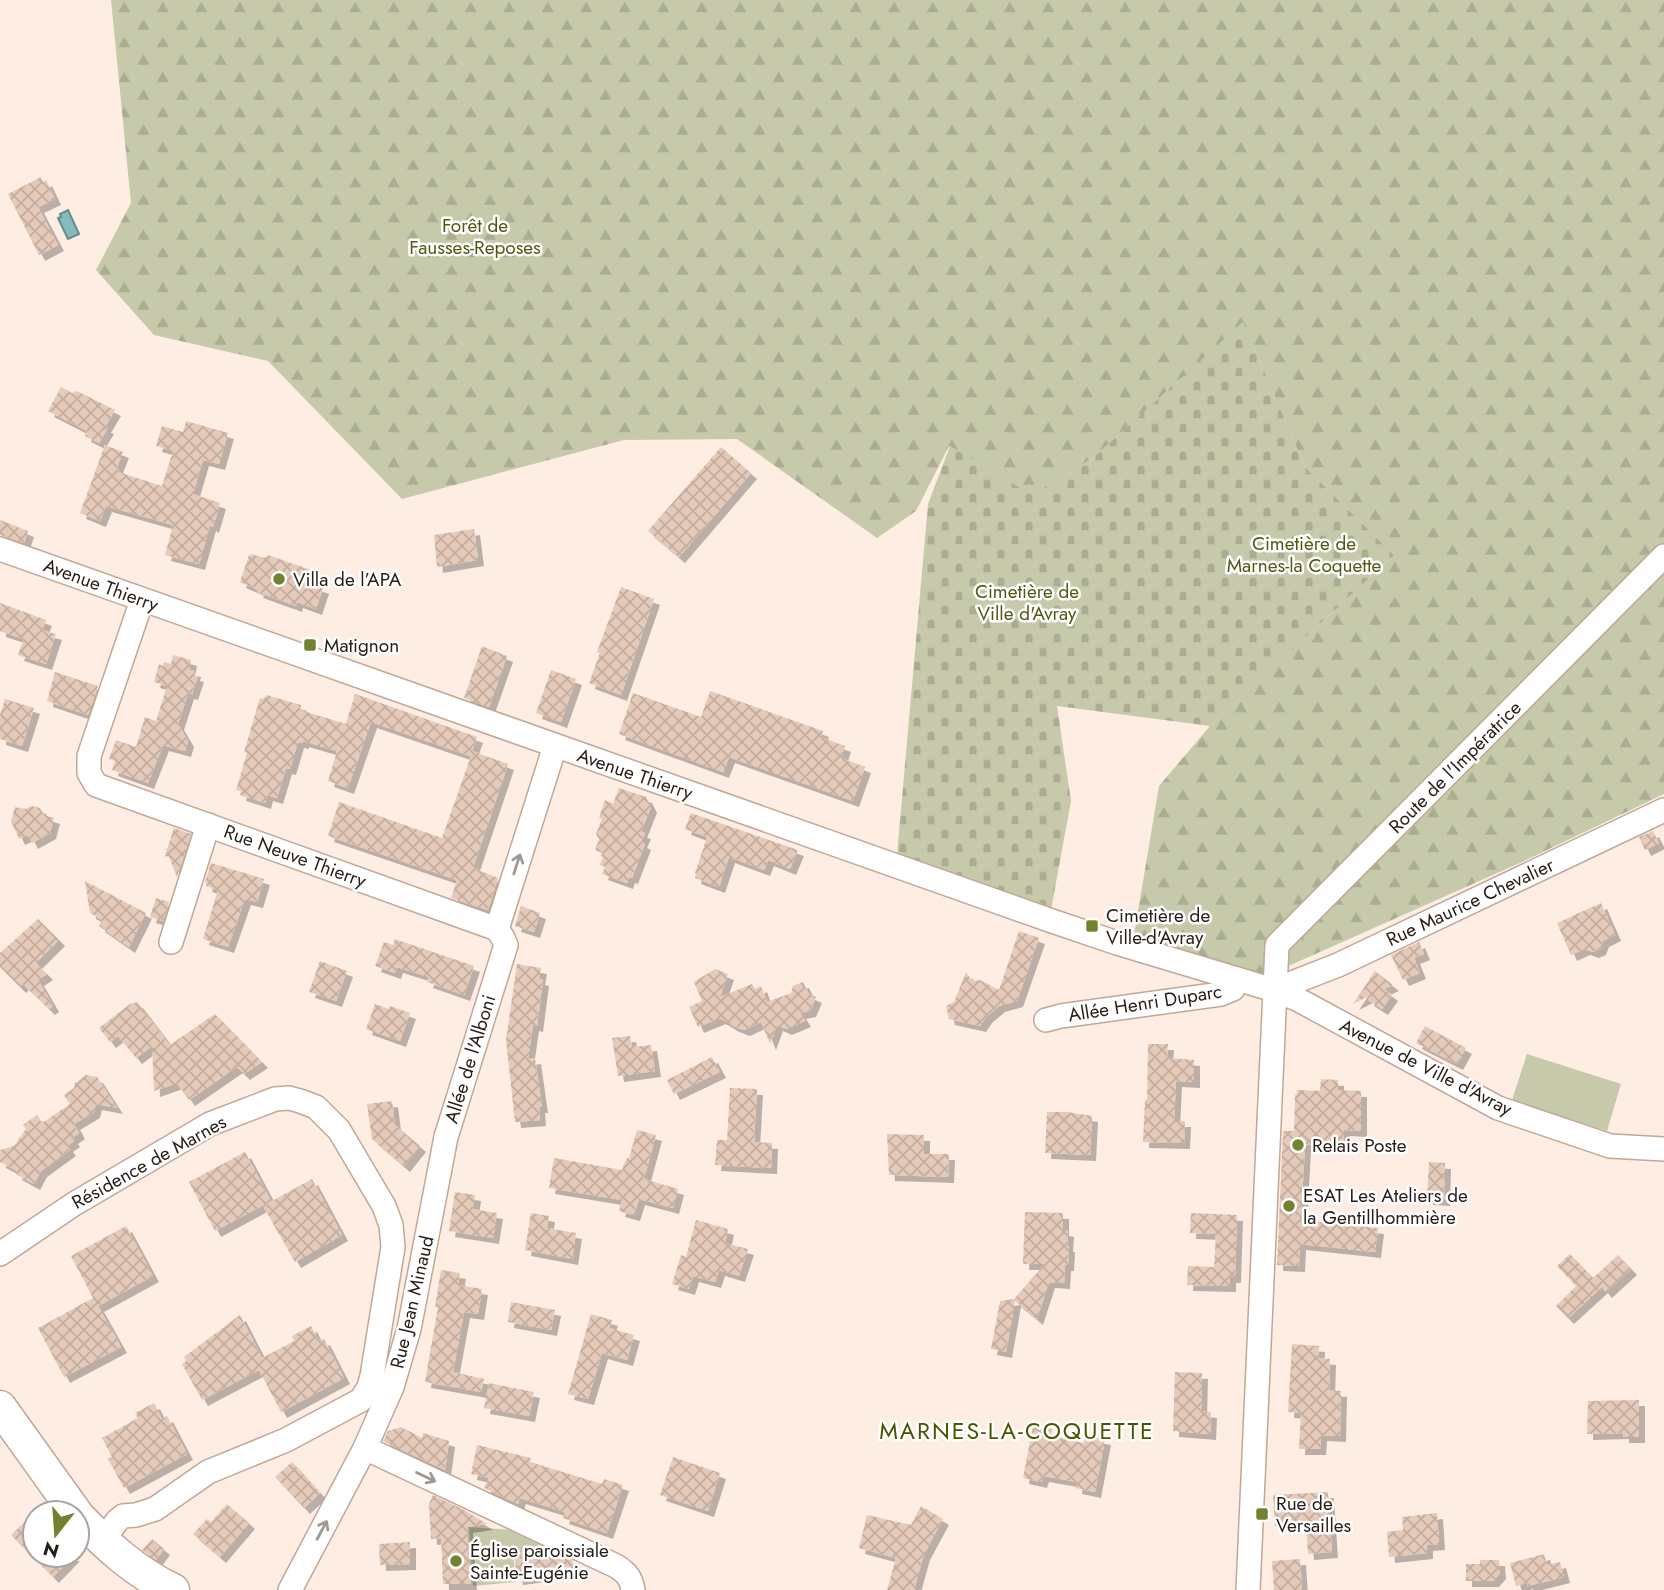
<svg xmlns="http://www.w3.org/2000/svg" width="1664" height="1590" font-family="Jost,sans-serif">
  <defs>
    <pattern id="forest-firs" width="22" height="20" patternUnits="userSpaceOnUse" patternTransform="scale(1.75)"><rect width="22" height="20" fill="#c6caaa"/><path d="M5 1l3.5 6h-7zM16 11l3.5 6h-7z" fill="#aaad92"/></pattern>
    <pattern id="cemetery-stones" width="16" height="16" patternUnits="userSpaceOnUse" patternTransform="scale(1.75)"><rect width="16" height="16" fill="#c6caaa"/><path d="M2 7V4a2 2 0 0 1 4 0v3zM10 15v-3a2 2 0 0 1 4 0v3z" fill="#aaad92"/></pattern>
    <pattern id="building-cross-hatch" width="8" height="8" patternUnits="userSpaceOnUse" patternTransform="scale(1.75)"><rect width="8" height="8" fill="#e5cab9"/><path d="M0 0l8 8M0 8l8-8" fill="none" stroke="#c4ad9e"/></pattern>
    <filter id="shadow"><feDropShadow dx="6" dy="6" stdDeviation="0" flood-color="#0004"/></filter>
  </defs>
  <rect width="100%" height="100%" fill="#feede3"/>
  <polygon fill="url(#forest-firs)" points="111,0 1664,0 1664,794 1522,862 1266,976 1134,935 1159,786 1210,726 1394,555 1305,467 1243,323 1093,458 1032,496 949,446 916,511 877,538 737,439 624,440 402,499 268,361 154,335 96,270 131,203"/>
  <polygon fill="url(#cemetery-stones)" points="1243,322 1305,467 1394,555 1210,726 1057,706 1071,801 1051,910 897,855 928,504 950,446 1032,495 1093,458"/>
  <g fill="#c6caaa">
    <polygon points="1527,1054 1621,1084 1607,1131 1512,1100"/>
    <polygon points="469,1527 513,1530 543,1543 544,1549 513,1554 516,1582 473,1586"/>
  </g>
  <polygon fill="#82bcbd" stroke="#678c8b" stroke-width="2" points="68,210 79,234 68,239 58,218 61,217 60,214"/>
  <g fill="url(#building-cross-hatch)" filter="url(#shadow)">
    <polygon points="41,177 43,182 46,180 55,199 38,207 58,245 39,255 8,194"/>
    <polygon points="61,387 72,393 77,391 115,410 105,427 108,428 99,443 85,436 87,431 48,411"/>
    <polygon points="186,421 228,433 219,464 203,460 193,494 220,503 213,527 210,525 199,564 165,555 173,525 106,506 100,521 80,513 105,445 123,452 117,467 119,468 118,472 162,486 173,451 156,446 162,426 183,432"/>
    <polygon points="721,447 751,473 679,557 648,531"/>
    <polygon points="0,520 28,531 24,543 0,535"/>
    <polygon points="474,529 478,560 437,567 434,535"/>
    <polygon points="252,554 264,558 268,555 311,570 315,575 312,584 323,588 316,609 297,602 296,606 257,592 258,590 240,582 249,555 251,556"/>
    <polygon points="621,587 654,599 621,695 589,683 600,653 597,652"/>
    <polygon points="0,603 46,620 42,630 56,634 46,664 18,655 24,639 0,631"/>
    <polygon points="482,646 507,656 489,707 464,698"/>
    <polygon points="173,655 191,660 189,670 195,671 194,675 198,676 192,694 188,693 178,724 188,741 185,751 163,745 148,783 112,770 115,761 109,759 116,740 136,747 145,717 156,721 167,686 154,682 159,664 163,666 164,662 171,664"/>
    <polygon points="551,670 576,679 561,722 536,713"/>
    <polygon points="55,672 98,686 88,715 47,701"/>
    <polygon points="710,691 823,731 821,737 845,746 841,758 865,767 853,801 729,757 723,772 619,734 633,693 701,717"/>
    <polygon points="355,694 477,737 472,751 508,764 473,868 498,878 488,910 451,898 457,880 328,836 339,802 442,838 472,753 470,756 371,722 348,788 328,781 337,751 303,741 303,743 298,742 290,769 286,768 277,798 267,795 265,803 240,795 241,791 236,790 247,753 244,752 260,698 264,699 266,695 301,705 300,710 346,724"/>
    <polygon points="5,699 34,708 22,746 0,739 0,715"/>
    <polygon points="619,788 646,797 651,807 641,832 645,833 641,842 645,844 632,878 629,877 627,883 602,874 605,867 600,865 604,854 595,850 599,839 596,834 602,819 599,818 605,800 613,804"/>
    <polygon points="32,806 40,808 44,815 54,818 50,833 32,843 28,835 19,839 11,821 15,807 25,809"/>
    <polygon points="691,813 798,850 790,869 768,860 764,870 729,857 719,887 695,878 696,874 695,873 707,837 685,829"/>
    <polygon points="174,828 191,834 177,877 169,857 165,856 167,851 165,849 167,849"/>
    <polygon points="1653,831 1659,843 1645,850 1639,837"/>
    <polygon points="211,863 264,879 257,902 245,899 228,947 203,939 218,890 206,886 207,883 205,882"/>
    <polygon points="85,881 146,913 129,947 99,926 102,920 90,913"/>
    <polygon points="156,898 169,902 163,921 150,917"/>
    <polygon points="1601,903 1615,935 1603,941 1600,949 1593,952 1584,949 1571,955 1557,923"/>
    <polygon points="521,906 540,913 534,932 515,926"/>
    <polygon points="38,919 59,940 36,963 47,974 38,980 53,1006 49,1009 23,984 20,987 0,967 0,953"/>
    <polygon points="1019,931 1039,938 1017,1001 999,1006 986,1017 980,1026 949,1019 946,1006 954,1002 966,972 972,981 980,980 999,990"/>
    <polygon points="395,939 474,966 464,995 427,982 429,977 397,967 395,973 375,966 384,942 393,945"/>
    <polygon points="1419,942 1424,954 1414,958 1420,973 1403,980 1391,955"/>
    <polygon points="320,961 347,971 336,1001 309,992"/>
    <polygon points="517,964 541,968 539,979 543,980 537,1026 533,1025 528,1059 535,1058 542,1107 539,1107 540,1120 515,1122 506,1040"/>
    <polygon points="715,969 728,974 720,997 752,984 755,989 761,986 767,1002 791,993 793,986 803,982 809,994 816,997 810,1011 800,1013 805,1021 786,1029 777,1025 770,1044 761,1022 744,1030 733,1026 720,1018 698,1027 689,1007 702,1001 694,982"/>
    <polygon points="1375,971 1393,985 1384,989 1392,995 1382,1009 1368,1000 1371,995 1353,1004"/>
    <polygon points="137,1002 170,1045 215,1014 262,1062 244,1074 237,1067 189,1100 177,1083 154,1091 152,1046 136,1058 118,1036 110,1042 99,1028 130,1004"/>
    <polygon points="375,1004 389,1009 390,1006 410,1013 400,1041 366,1029"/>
    <polygon points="1425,1026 1466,1048 1457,1064 1416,1043"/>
    <polygon points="630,1036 632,1047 651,1045 655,1071 618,1076 612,1038"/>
    <polygon points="1148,1044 1168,1044 1167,1058 1194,1060 1194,1082 1176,1081 1174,1121 1185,1121 1184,1143 1143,1142 1145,1100 1147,1100"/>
    <polygon points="712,1057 720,1072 674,1094 667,1080"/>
    <polygon points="86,1075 97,1077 117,1108 96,1104 94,1112 74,1124 79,1133 72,1138 74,1141 67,1146 70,1150 41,1171 34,1184 16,1174 17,1171 0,1162 0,1150 14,1146 26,1129 23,1125 37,1115 42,1123 70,1104 64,1095 74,1088 75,1083"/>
    <polygon points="1321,1079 1338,1080 1338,1090 1361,1091 1361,1131 1344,1130 1343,1147 1305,1144 1301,1220 1378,1228 1375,1252 1300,1244 1299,1266 1277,1265 1283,1131 1294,1131 1295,1095 1297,1094 1297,1090 1320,1091"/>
    <polygon points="730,1088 757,1089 754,1142 772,1143 771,1168 715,1165 717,1140 727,1140"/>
    <polygon points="392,1101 395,1125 420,1146 404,1166 372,1139 367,1104"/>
    <polygon points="1047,1112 1067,1112 1092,1116 1090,1155 1045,1153"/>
    <polygon points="637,1130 656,1135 644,1179 678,1189 673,1208 639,1199 634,1215 619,1211 622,1200 549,1188 554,1158 622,1170 625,1161 626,1161 627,1158 629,1158"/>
    <polygon points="887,1134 924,1135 924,1154 949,1154 948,1177 889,1175"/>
    <polygon points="245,1152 271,1201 215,1231 189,1182"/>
    <polygon points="1429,1162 1445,1163 1444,1200 1427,1199"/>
    <polygon points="312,1179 342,1235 295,1262 263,1206"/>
    <polygon points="455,1192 475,1195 473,1209 497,1213 493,1238 449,1231"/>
    <polygon points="1025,1212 1063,1213 1063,1230 1068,1231 1067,1246 1069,1246 1068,1265 1065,1265 1064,1283 1049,1282 1037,1319 1015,1301 1006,1352 991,1349 1000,1301 1014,1299 1045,1264 1023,1264"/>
    <polygon points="531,1213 549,1216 547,1228 576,1233 572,1259 525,1250"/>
    <polygon points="1191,1213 1237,1215 1235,1277 1230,1277 1230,1286 1187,1285 1188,1266 1214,1267 1216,1234 1190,1233"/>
    <polygon points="696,1220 728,1229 725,1243 748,1249 739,1276 719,1270 715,1282 693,1276 689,1289 672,1284 681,1255 686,1257"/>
    <polygon points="126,1226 153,1276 98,1306 121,1347 64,1377 38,1328 93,1298 71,1256"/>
    <polygon points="1570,1254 1593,1278 1618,1255 1631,1269 1606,1292 1602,1287 1568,1318 1556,1306 1576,1286 1557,1266"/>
    <polygon points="441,1270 460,1273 458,1285 482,1289 478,1314 464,1312 453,1372 484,1379 481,1392 425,1382 438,1307 435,1307"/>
    <polygon points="511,1302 555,1310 551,1330 508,1322"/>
    <polygon points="591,1314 612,1320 609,1328 634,1335 627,1360 602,1353 588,1399 568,1394"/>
    <polygon points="240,1315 262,1358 294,1341 292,1336 311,1326 319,1341 324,1339 344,1378 281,1412 259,1370 202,1400 182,1364 186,1361 184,1357"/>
    <polygon points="1292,1344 1319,1346 1318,1358 1330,1359 1329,1390 1341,1391 1340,1436 1321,1435 1320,1449 1299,1449 1301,1413 1288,1412"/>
    <polygon points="1175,1372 1202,1373 1201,1411 1211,1412 1210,1434 1173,1431"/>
    <polygon points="489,1383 534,1392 529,1416 484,1408"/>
    <polygon points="1639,1400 1639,1437 1623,1437 1623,1433 1587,1434 1588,1401"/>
    <polygon points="154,1403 162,1419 167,1416 187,1454 124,1488 108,1459 112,1457 102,1438 138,1418 135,1413"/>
    <polygon points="1033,1426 1052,1429 1051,1436 1084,1443 1085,1436 1105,1439 1095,1492 1076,1488 1077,1482 1043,1476 1041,1482 1023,1478"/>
    <polygon points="401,1427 422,1438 423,1433 449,1441 445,1470 383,1441 388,1431"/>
    <polygon points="477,1445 531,1458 530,1462 602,1484 604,1479 623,1485 607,1533 563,1518 565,1512 520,1498 518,1504 484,1488 489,1478 471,1474"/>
    <polygon points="673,1457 720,1473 708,1511 660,1495"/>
    <polygon points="292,1462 320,1493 304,1508 275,1477"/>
    <polygon points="1328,1492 1332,1552 1308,1554 1306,1525 1275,1526 1273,1495"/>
    <polygon points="433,1495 464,1510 487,1524 467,1527 471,1584 443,1584 441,1538 431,1539 429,1504"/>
    <polygon points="227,1504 249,1523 220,1557 193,1534 207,1519 211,1522"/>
    <polygon points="921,1506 943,1519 924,1554 914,1590 887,1590 896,1558 859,1548 867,1515 911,1525"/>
    <polygon points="35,1512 35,1555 74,1555 53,1577 11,1535"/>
    <polygon points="1437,1513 1439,1544 1427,1545 1427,1553 1389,1557 1387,1532 1403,1530 1402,1517"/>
    <polygon points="152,1539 164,1549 156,1560 142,1550"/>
    <polygon points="410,1542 410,1564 380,1565 379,1544"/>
    <polygon points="548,1550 573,1561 572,1566 564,1573 517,1579 514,1554"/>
    <polygon points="1544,1554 1547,1565 1560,1562 1564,1577 1528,1586 1527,1583 1516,1586 1510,1563"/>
    <polygon points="1300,1559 1302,1590 1274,1590 1272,1561"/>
    <polygon points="1480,1560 1499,1560 1500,1573 1493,1581 1466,1581 1466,1564 1480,1564"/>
  </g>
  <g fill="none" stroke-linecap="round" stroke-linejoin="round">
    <g stroke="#c2a797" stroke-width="26">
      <g id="street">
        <polyline points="0,549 1052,921 1117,943 1274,990 1297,999 1498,1108 1610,1146 1664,1149"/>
        <polyline points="142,600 89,756 89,773 96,785 497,929"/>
        <polyline points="497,929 555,746"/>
        <polyline points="171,942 208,825"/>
        <polyline points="1274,990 1338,965 1664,810"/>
        <polyline points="1046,1020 1061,1016 1221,994 1233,989 1237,979"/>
        <polyline points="0,1254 74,1204 210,1124 275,1099 289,1098 300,1101 316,1107 339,1130 384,1206 391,1225 393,1247 372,1376 369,1387 361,1400 286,1440 208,1472 155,1509 136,1515 123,1516 117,1521 103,1541"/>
        <path d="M365 1448 616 1566C627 1573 631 1578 633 1590"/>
        <polyline points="290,1590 365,1448 392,1387 409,1329 446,1137 506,945 503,938 497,929"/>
        <polyline points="1248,1590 1277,945 1664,556"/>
      </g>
    </g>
    <g stroke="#c2a797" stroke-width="35">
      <g id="secondary">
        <polyline points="0,1407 76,1513"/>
        <path d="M77 1515C105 1544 136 1573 173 1590"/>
      </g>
    </g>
    <use href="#street" stroke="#fff" stroke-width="23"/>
    <use href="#secondary" stroke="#fff" stroke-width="32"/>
  </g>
  <defs><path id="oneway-shaft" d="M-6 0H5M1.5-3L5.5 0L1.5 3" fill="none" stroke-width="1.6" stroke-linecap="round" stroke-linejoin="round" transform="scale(1.75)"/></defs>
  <g stroke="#9e9997">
    <use href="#oneway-shaft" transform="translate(517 864) rotate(-72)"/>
    <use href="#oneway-shaft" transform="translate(426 1477) rotate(25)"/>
    <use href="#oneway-shaft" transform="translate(322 1530) rotate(-62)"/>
  </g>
  <g fill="#738230" stroke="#fff" stroke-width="2.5">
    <circle cx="279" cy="579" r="7"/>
    <rect x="303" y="638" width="14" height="14" rx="3.5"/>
    <rect x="1085" y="919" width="14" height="14" rx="3.5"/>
    <circle cx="1298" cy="1145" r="7"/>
    <circle cx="1289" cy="1206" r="7"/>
    <rect x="1255" y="1507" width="14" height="14" rx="3.5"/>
    <circle cx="456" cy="1561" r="7"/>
  </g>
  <g text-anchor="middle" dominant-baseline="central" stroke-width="5" stroke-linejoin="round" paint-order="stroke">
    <g font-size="19" fill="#545812" stroke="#fff">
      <text x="475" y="225">Forêt de<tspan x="475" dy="22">Fausses-Reposes</tspan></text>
      <text x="1304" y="543">Cimetière de<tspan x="1304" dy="22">Marnes-la Coquette</tspan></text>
      <text x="1027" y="591">Cimetière de<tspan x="1027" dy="22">Ville d'Avray</tspan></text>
    </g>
    <g font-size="19" fill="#271d17" stroke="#fff" text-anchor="start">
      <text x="293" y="579">Villa de l’APA</text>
      <text x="324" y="645">Matignon</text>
      <text x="1106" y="915">Cimetière de<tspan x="1106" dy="22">Ville-d'Avray</tspan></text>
      <text x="1312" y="1145">Relais Poste</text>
      <text x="1303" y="1195">ESAT Les Ateliers de<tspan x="1303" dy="22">la Gentillhommière</tspan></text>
      <text x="1276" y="1503">Rue de<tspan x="1276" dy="22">Versailles</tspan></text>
      <text x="470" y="1550">Église paroissiale<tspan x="470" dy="22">Sainte-Eugénie</tspan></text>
    </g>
    <g font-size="19" fill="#271d17" stroke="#fff">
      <text transform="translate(101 585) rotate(20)">Avenue Thierry</text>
      <text transform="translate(1455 767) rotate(-45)">Route de l'Impératrice</text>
      <text transform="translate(635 774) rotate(19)">Avenue Thierry</text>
      <text transform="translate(295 856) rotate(20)">Rue Neuve Thierry</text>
      <text transform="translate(1470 902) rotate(-25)">Rue Maurice Chevalier</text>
      <text transform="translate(1145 1003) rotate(-9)">Allée Henri Duparc</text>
      <text transform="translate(470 1059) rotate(-73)">Allée de l'Alboni</text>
      <text transform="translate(1426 1067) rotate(27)">Avenue de Ville d'Avray</text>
      <text transform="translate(149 1162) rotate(-29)">Résidence de Marnes</text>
      <text transform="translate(412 1302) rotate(-77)">Rue Jean Minaud</text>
    </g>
    <g font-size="23" letter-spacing="2" fill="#485500" stroke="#fff">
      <text x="1017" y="1431">MARNES-LA-COQUETTE</text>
    </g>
  </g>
  <g transform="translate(56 1534) rotate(197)"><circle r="33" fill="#ffffff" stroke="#a9a5a2" stroke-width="2"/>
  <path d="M0-5L12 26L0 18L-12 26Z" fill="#738230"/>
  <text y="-10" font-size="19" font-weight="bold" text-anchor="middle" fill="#271d17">N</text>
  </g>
</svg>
